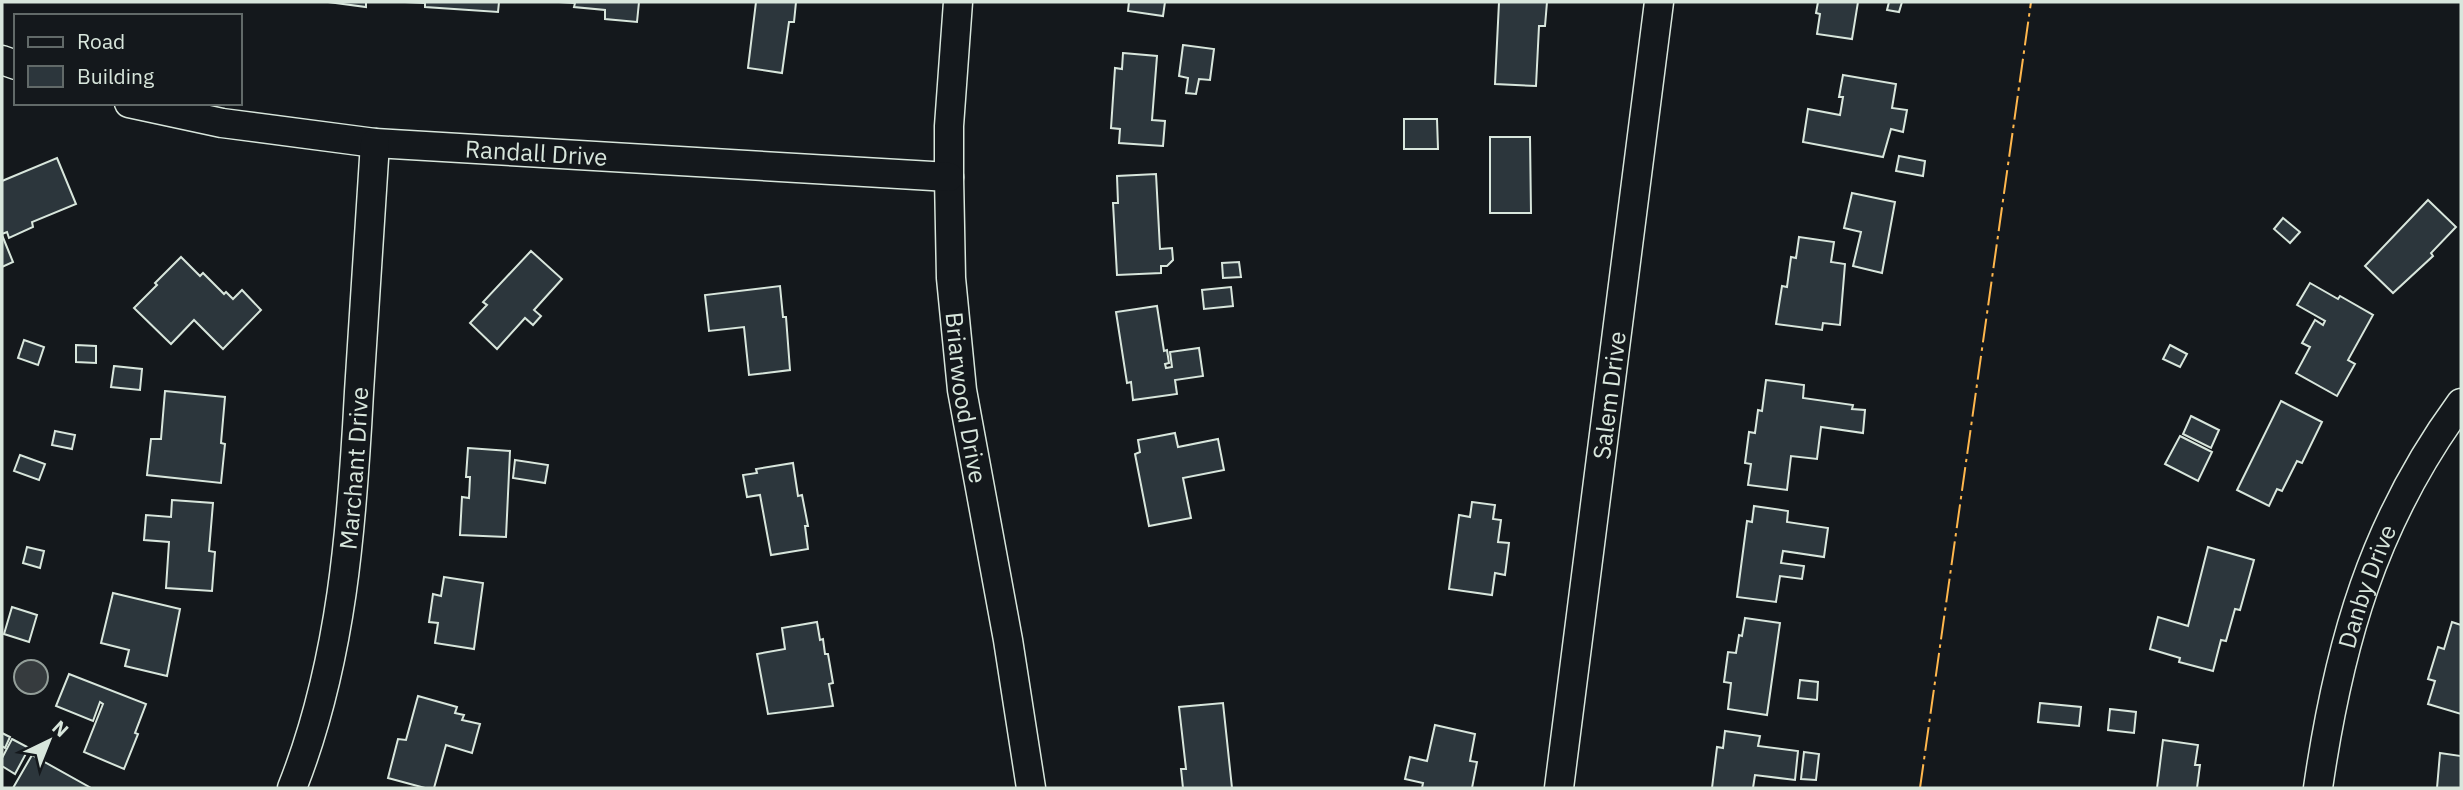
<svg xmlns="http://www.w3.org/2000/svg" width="2463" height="790" font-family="'IBM Plex Sans',sans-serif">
  <rect width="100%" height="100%" fill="#14181c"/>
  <circle fill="#363b3e" stroke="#939e99" stroke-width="2" cx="31" cy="677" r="17"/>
  <g fill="#2c363c" stroke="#d8e6dc" stroke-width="2">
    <polygon points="328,2 366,2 366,7"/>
    <polygon points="405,2 499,2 498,12 425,7 425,3"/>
    <polygon points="559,2 639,2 637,22 605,19 605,10 574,7 575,3"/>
    <polygon points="756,2 796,2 794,22 789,22 782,73 748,68"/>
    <polygon points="1129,2 1165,2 1163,16 1128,11"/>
    <polygon points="1499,2 1547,2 1545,26 1539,26 1536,86 1495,84"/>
    <polygon points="1818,2 1858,2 1852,39 1817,34 1820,14 1816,13"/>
    <polygon points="1889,2 1902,2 1899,12 1887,10"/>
    <polygon points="1183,45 1214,49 1210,80 1199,79 1196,94 1186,93 1188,78 1179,76"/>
    <polygon points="1123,53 1157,56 1152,120 1165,121 1163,146 1119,143 1120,129 1111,128 1115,68 1122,69"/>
    <polygon points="1843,75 1896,84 1892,108 1907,110 1903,132 1891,129 1883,157 1803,142 1808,109 1840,115 1843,97 1839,97"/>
    <polygon points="1404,119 1437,119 1438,149 1404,149"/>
    <polygon points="1490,137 1530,137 1531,213 1490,213"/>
    <polygon points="1899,156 1925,161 1923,176 1896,171"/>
    <polygon points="57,158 76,204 32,222 33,227 9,238 7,232 2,234 2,181"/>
    <polygon points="1156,174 1160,249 1172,248 1173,260 1167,266 1161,266 1161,273 1117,275 1113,203 1118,203 1117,176"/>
    <polygon points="1852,193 1895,202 1882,273 1853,266 1861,232 1844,228"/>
    <polygon points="2428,200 2456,227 2431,253 2433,256 2393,293 2365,266"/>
    <polygon points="2283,218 2300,232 2290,243 2274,229"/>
    <polygon points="2,235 13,262 2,267"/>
    <polygon points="1799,237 1834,242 1831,262 1845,264 1840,325 1823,323 1822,330 1776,324 1782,286 1787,287 1791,257 1796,258"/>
    <polygon points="531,251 562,279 534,310 541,316 533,325 525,318 497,349 470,323 487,305 483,302"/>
    <polygon points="181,257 200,276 203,273 224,294 226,292 233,299 242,290 261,310 223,349 194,320 171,344 134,308 157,285 155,283"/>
    <polygon points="1239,262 1241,277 1223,278 1222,263"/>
    <polygon points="2310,283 2338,299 2340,296 2373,315 2348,360 2355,364 2337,396 2296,373 2310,347 2302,343 2315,320 2323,325 2325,321 2297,305"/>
    <polygon points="780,286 783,317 786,317 790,370 749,375 744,327 709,331 705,295"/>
    <polygon points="1231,287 1233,306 1204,309 1202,290"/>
    <polygon points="1157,306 1164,351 1167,350 1169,363 1165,364 1166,368 1172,367 1170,352 1199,348 1203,376 1175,380 1177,394 1133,400 1131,382 1127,383 1116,312"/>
    <polygon points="24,340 44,347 38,365 18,358"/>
    <polygon points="76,345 96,346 96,363 76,362"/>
    <polygon points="2170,345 2187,354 2180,367 2163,359"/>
    <polygon points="114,366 142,369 140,390 111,387"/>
    <polygon points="1766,380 1804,385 1803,398 1853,405 1852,409 1865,410 1863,433 1821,427 1817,459 1791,456 1787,490 1748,485 1751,464 1745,463 1749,432 1755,433 1758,410 1762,411"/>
    <polygon points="165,391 225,397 221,443 225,444 221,483 147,475 151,439 161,439"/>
    <polygon points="2281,401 2322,422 2302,463 2297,461 2282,491 2277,489 2269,506 2237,490"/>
    <polygon points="2191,416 2219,430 2211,448 2183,434"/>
    <polygon points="55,431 75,435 72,449 52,445"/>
    <polygon points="1175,433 1178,447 1218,439 1224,470 1183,478 1191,518 1149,526 1135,454 1140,452 1138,440"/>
    <polygon points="2180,436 2212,452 2198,481 2165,464"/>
    <polygon points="468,448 510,451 506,537 460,535 462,497 469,498 470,477 466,477"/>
    <polygon points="20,455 45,464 39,480 14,471"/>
    <polygon points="515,460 548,465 545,483 513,478"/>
    <polygon points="793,463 798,496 802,495 808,526 805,526 808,549 771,555 760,495 747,497 743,475 757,473 756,469"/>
    <polygon points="172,500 213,503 209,551 215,552 212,591 166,588 169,542 144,540 146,515 171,517"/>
    <polygon points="1472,502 1495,505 1493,519 1501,520 1498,542 1509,543 1505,575 1495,573 1492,595 1449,589 1459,515 1470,517"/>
    <polygon points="1754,506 1788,511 1787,522 1828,528 1824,557 1783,551 1781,563 1804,566 1802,579 1780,576 1776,602 1737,597 1747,521 1752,522"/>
    <polygon points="27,547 44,551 40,568 23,563"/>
    <polygon points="2208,547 2254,560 2240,610 2235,609 2226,641 2221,640 2213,671 2179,662 2180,658 2150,649 2158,617 2188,626"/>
    <polygon points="444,577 483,583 474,649 435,643 438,623 429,622 433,594 441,596"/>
    <polygon points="113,593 180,609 167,676 125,666 129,650 101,643"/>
    <polygon points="12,607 37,615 29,642 4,634"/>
    <polygon points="1745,618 1780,623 1767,715 1728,709 1731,683 1724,682 1728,652 1736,653 1739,635 1742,636"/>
    <polygon points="817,622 820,640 823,639 825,654 828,654 833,683 829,684 833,706 768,714 757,654 785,649 782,628"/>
    <polygon points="2452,622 2461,625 2461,714 2428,704 2435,681 2428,679 2438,647 2444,649"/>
    <polygon points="69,674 146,704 135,733 138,734 124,769 84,752 103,704 100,702 93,721 56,706"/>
    <polygon points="1800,680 1818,682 1817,700 1798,698"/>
    <polygon points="418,696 457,707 455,713 464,715 462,720 480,724 472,753 446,745 434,788 425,788 388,778 398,739 406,740"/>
    <polygon points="1223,703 1232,788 1183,788 1181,769 1186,769 1179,707"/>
    <polygon points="2040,703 2081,707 2079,726 2038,722"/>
    <polygon points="2110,709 2136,712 2134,733 2108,730"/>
    <polygon points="1435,725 1475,734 1470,761 1477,762 1472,788 1422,788 1423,783 1405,779 1410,757 1427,761"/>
    <polygon points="1725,731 1760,736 1758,746 1798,751 1795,780 1755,775 1753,788 1712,788 1717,747 1723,748"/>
    <polygon points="2,733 10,737 5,748 2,746"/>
    <polygon points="12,739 29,748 15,774 2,766 2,758"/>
    <polygon points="2163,740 2198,745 2195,765 2200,765 2197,788 2157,788"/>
    <polygon points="1804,752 1819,754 1816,780 1801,779"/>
    <polygon points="2440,753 2461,756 2461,788 2437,788"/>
    <polygon points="32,755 91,788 13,788"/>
  </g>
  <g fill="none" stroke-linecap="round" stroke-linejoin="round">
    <g stroke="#d8e6dc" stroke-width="31">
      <g id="street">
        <path id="s1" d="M958 2 949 126V177L951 278 962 390 1008 640 1031 788"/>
        <polyline points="2,60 16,65"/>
        <path id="s2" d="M129 103 222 123 375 143 949 177"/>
        <path id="s3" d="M292 788C342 662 352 526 359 392 364 309 369 226 375 143"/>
        <path id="s4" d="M1559 788 1659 2"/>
        <path id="s5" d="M2318 788C2339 643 2373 523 2461 403"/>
      </g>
    </g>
    <use href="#street" stroke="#14181c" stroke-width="28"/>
    <polyline stroke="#ffb74d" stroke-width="2" stroke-dasharray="24 5 3.5 5" stroke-linecap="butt" points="1920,788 2031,2"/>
  </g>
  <g text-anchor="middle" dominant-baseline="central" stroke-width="5" stroke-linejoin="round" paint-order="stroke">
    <g font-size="24" fill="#d8e6dc" stroke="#14181c">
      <text stroke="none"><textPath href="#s2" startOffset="411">Randall Drive</textPath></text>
      <text stroke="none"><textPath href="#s4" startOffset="396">Salem Drive</textPath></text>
      <text stroke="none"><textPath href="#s1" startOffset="397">Briarwood Drive</textPath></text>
      <text stroke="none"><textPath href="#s3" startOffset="327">Marchant Drive</textPath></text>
      <text stroke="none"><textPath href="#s5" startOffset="208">Danby Drive</textPath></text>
    </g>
  </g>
  <rect width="2463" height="790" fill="none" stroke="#d8e6dc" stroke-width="7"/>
  <rect x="14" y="14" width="228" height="91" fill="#14181c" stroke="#626a69" stroke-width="2"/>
  <rect x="28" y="37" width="35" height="10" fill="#14181c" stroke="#626a69" stroke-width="2"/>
  <text x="77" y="49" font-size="21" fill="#d8e6dc">Road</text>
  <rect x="28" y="66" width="35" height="21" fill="#2c363c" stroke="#626a69" stroke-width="2"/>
  <text x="77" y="84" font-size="21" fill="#d8e6dc">Building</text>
  <g transform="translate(49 741) rotate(43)" stroke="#14181c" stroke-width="5" paint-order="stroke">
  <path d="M0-5L12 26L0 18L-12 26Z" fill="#d8e6dc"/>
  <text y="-10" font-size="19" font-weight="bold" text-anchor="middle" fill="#d8e6dc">N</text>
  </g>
</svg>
